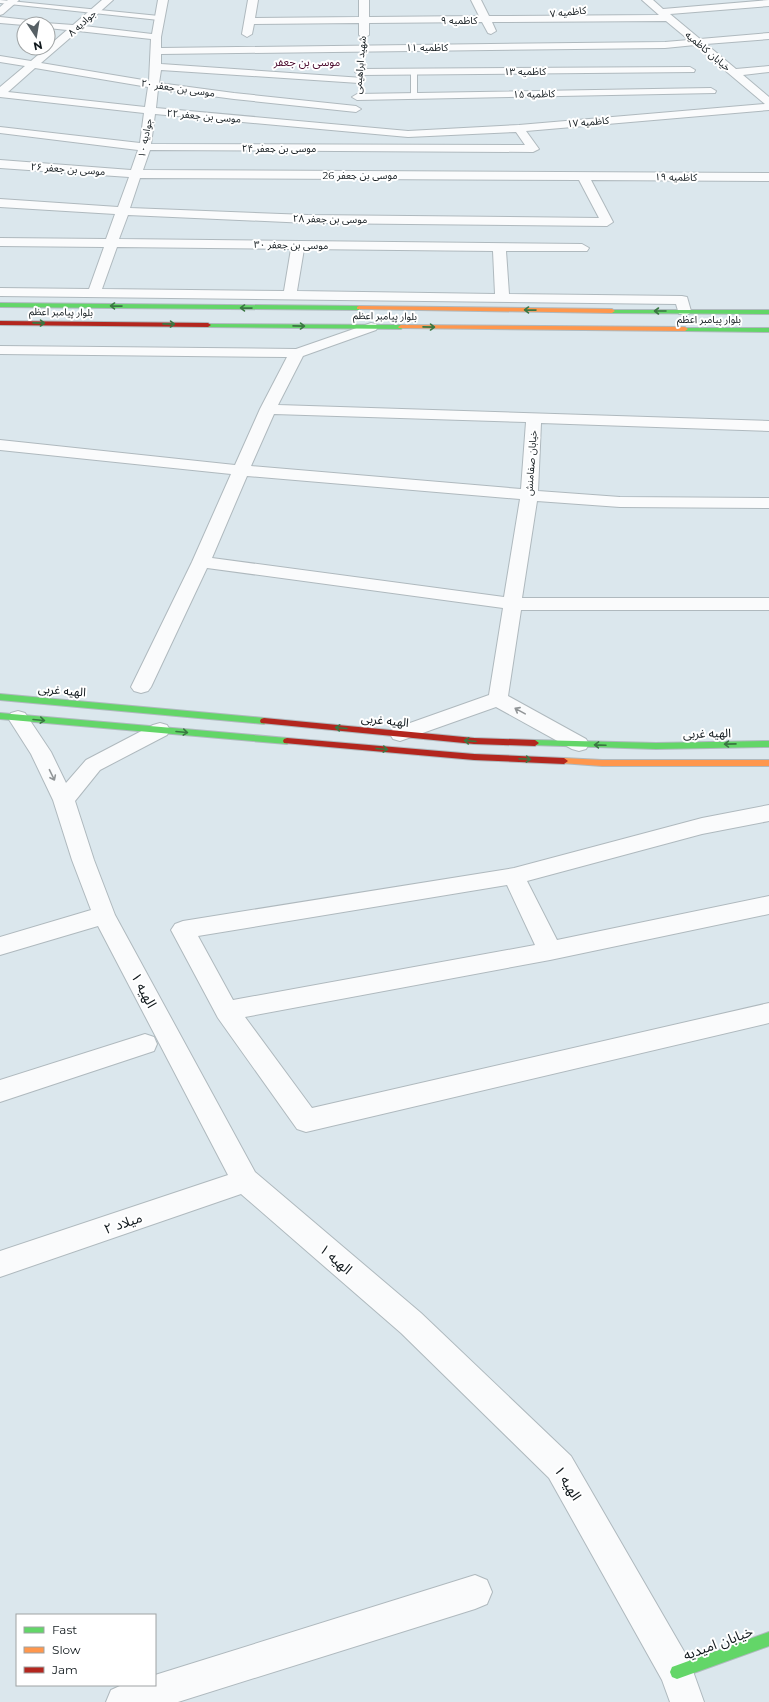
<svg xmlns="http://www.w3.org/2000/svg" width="769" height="1702" font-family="Montserrat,'Noto Sans Arabic',sans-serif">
  <rect width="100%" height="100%" fill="#dbe7ed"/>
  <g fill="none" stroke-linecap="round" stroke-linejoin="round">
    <g stroke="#afb9be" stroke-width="2">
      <g id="lane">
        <polygon points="0,0 159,16 162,18 159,20 0,3"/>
        <polygon points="414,70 417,72 417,96 414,98 411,96 411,72"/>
      </g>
    </g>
    <g stroke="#afb9be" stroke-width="2">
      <g id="street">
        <polygon points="8,0 19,0 3,14 0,15 0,7"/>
        <path d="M102 0H113L84 26 152 34 158 0H168L161 37V48L665 42 689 40 666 21 492 22 496 31 491 34 488 33 482 22 369 23V35L364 38 359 35V23L254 24 252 34 247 37 242 34 248 0H258L255 18 359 17V0H369V17L479 16 471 0H481L489 16 659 15 642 0H653L663 9 769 0V6L670 14 700 39 769 33V39L706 44 736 69 769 66V72L743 75 769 97V110L526 131 539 149 533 152 150 150 143 170 769 173V181L591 180 613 222 607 226 308 223 128 215 119 239 582 244 589 248 587 251H506L509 294 682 296 687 297 691 311 689 314H679L676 304 0 296V288L89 289 104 247 0 246V238L106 239 115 214 0 207V199L118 207 129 177 0 168V160L131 170 138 150 0 133V127L140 143 144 113 0 97V87L25 66 0 62V56L31 61 67 30 48 28V24L45 23 73 25ZM78 31 151 39 149 81 41 63ZM695 45 765 104 519 125 408 131 156 108 158 89 234 99 356 112 361 109 356 106 234 93 159 83 161 70 359 83 364 80 363 78 161 64V54L665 48ZM35 68 148 87 145 107 8 92ZM155 114 408 137 516 132 525 145 151 144ZM140 178 579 180 599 218 308 215 130 208ZM117 247 291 249 284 291 102 289ZM304 249 493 251 495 294 297 291Z"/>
        <polygon points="0,17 37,21 42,24 24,24 24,25 0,23"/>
        <polygon points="690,67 695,70 694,72 360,75 355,72 360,69"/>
        <polygon points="711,88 716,91 715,93 357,100 352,97 357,94"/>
        <path d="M371 323 376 324 378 327 376 330 303 356 278 405 769 421V431L541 423 538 491 620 497 769 498V508L620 507 537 501 522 598H769V610H521L508 696 586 739 589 744 586 749 579 751 572 749 496 707 400 741 393 739 390 734 393 729 489 695 503 608 207 568 151 687 148 691 141 693 134 691 131 687 192 562 231 474 0 450V440L235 465 260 409 287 357 0 354V346L296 349ZM274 414 526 422 521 489 251 466ZM247 476 520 499 504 597 212 558Z"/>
        <polygon points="18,711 25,713 51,752 66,783 86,760 153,725 160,723 167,725 170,730 167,735 100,770 75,801 94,860 115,915 255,1172 421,1313 571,1456 689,1660 704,1702 670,1702 662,1680 549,1478 401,1333 241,1194 0,1277 0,1251 228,1175 98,926 0,955 0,937 91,910 72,860 53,800 31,754 8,718 11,713"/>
        <path d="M769 805V821L702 834 527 881 557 940 769 896V914L550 960 245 1017 312 1108 769 1003V1023L306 1132 297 1129 218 1018 171 930 175 924 183 921 514 868 702 818ZM507 885 535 945 233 1000 198 936Z"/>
        <polygon points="145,1034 154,1037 157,1044 154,1051 0,1102 0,1080"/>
        <polygon points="475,1575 487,1580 492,1592 487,1604 475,1609 178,1702 106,1702 111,1690 122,1685 155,1685 155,1675"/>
      </g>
    </g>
    <g stroke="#afb9be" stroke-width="2">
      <g id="fast">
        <polygon points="0,303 359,306 362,308 359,310 0,307"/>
        <polygon points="610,310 769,310 769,314 612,313 609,311"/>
        <polygon points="206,324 401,325 404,327 401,329 208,327 205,325"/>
        <polygon points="683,328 769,328 769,332 685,331 682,329"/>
        <polygon points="0,694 264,718 268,721 264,724 0,700"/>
        <polygon points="0,713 287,738 291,741 287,744 0,719"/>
        <polygon points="535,740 656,743 769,741 769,747 656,749 532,745 531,743"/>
        <polygon points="769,1632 769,1646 677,1679 672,1677 670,1672 672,1667"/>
      </g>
    </g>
    <g stroke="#afb9be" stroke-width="2">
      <g id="slow">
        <polygon points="359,306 612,309 615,311 612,313 357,309 357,307"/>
        <polygon points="401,325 685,327 688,329 685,331 399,328 398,327"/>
        <polygon points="564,758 602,760 769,760 769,766 602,766 561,763 560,761"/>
      </g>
    </g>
    <g stroke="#afb9be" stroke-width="2">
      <g id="jam">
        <polygon points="0,321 208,323 211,325 208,327 0,325"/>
        <polygon points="264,718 474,738 535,740 539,743 535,746 474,744 261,723 260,721 261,719"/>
        <polygon points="287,738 474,754 564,758 568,761 564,764 474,760 284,743 283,741 284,739"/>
      </g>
    </g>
    <use href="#lane" fill="#fafbfc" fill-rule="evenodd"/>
    <use href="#street" fill="#fafbfc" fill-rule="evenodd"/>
    <use href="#fast" fill="#63d668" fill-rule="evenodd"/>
    <use href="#slow" fill="#ff974d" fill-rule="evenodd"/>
    <use href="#jam" fill="#b3261e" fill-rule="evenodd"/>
  </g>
  <defs><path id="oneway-shaft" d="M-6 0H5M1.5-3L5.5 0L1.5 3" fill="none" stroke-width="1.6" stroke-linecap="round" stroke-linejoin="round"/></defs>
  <g stroke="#3a7742">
    <use href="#oneway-shaft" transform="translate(116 306) rotate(-179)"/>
    <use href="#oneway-shaft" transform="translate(246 308) rotate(-179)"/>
    <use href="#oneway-shaft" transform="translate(530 310) rotate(-179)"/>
    <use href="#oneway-shaft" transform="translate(660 311) rotate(-180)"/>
    <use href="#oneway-shaft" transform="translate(39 323) rotate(1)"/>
    <use href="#oneway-shaft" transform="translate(169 324) rotate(1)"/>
    <use href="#oneway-shaft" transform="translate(299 326) rotate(1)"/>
    <use href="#oneway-shaft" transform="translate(429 327) rotate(1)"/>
    <use href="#oneway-shaft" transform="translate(39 720) rotate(5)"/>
    <use href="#oneway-shaft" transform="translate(341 728) rotate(-175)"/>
    <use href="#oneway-shaft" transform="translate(182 732) rotate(5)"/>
    <use href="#oneway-shaft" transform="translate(470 741) rotate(-175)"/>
    <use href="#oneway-shaft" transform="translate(730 744) rotate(179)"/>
    <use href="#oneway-shaft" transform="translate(600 745) rotate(-178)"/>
    <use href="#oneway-shaft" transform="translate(382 749) rotate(5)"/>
    <use href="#oneway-shaft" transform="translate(525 759) rotate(3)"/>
  </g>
  <g stroke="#919597">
    <use href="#oneway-shaft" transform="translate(520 711) rotate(-151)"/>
    <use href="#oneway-shaft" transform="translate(52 775) rotate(64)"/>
  </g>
  <g text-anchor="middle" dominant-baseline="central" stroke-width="4" stroke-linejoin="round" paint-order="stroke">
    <g font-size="10" fill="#10181c" stroke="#fff">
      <text transform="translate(568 12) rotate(-6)">کاظمیه ۷</text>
      <text x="459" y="20">کاظمیه ۹</text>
      <text transform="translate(82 23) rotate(-42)">جوادیه ۸</text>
      <text x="427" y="47">کاظمیه ۱۱</text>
      <text transform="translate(708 51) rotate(40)">خیابان کاظمیه</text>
      <text transform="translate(360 65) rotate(-85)">شهید ابراهیمی</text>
      <text x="525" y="71">کاظمیه ۱۳</text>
      <text transform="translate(178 88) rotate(8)">موسی بن جعفر ۲۰</text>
      <text transform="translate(534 94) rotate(-1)">کاظمیه ۱۵</text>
      <text transform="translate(204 116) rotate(5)">موسی بن جعفر ۲۲</text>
      <text transform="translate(588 122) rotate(-5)">کاظمیه ۱۷</text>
      <text transform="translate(145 138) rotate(-79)">جوادیه ۱۰</text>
      <text x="279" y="148">موسی بن جعفر ۲۴</text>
      <text transform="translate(68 169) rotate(4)">موسی بن جعفر ۲۶</text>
      <text x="360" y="175">موسی بن جعفر 26</text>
      <text transform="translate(676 177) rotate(1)">کاظمیه ۱۹</text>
      <text transform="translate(330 219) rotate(1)">موسی بن جعفر ۲۸</text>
      <text transform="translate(291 245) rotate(1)">موسی بن جعفر ۳۰</text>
      <text transform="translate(61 312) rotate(1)">بلوار پیامبر اعظم</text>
      <text transform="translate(385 316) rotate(1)">بلوار پیامبر اعظم</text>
      <text x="709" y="319">بلوار پیامبر اعظم</text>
      <text transform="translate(531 463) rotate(-86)">خیابان صفامنش</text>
    </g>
    <g font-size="11" fill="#4b0b2e" stroke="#fff">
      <text x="307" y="62">موسی بن جعفر</text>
    </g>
    <g font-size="12" fill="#10181c" stroke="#fff">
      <text transform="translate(62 690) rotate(5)">الهیه غربی</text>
      <text transform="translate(385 720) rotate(6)">الهیه غربی</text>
      <text transform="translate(707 733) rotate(-1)">الهیه غربی</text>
    </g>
    <g font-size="14" fill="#10181c" stroke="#fff">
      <text transform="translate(144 990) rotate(62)">الهیه ۱</text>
      <text transform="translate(123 1223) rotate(-19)">میلاد ۲</text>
      <text transform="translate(336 1259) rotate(41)">الهیه ۱</text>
      <text transform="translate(568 1483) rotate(58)">الهیه ۱</text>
      <text transform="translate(718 1643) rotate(-20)">خیابان امیدیه</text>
    </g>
  </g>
  <rect x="16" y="1614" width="140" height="72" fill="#ffffff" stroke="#9fa3a4"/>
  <rect x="24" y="1627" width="20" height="6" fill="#63d668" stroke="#9fa3a4"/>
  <text x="52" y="1634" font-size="12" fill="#10181c">Fast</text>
  <rect x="24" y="1647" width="20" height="6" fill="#ff974d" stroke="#9fa3a4"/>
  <text x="52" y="1654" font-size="12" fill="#10181c">Slow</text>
  <rect x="24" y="1667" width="20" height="6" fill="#b3261e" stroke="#9fa3a4"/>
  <text x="52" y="1674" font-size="12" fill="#10181c">Jam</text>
  <g transform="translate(36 36) rotate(168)"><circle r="19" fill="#ffffff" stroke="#9fa3a4"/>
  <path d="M0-3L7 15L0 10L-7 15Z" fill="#576065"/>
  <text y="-6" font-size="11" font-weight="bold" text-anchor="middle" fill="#10181c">N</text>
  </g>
</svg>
